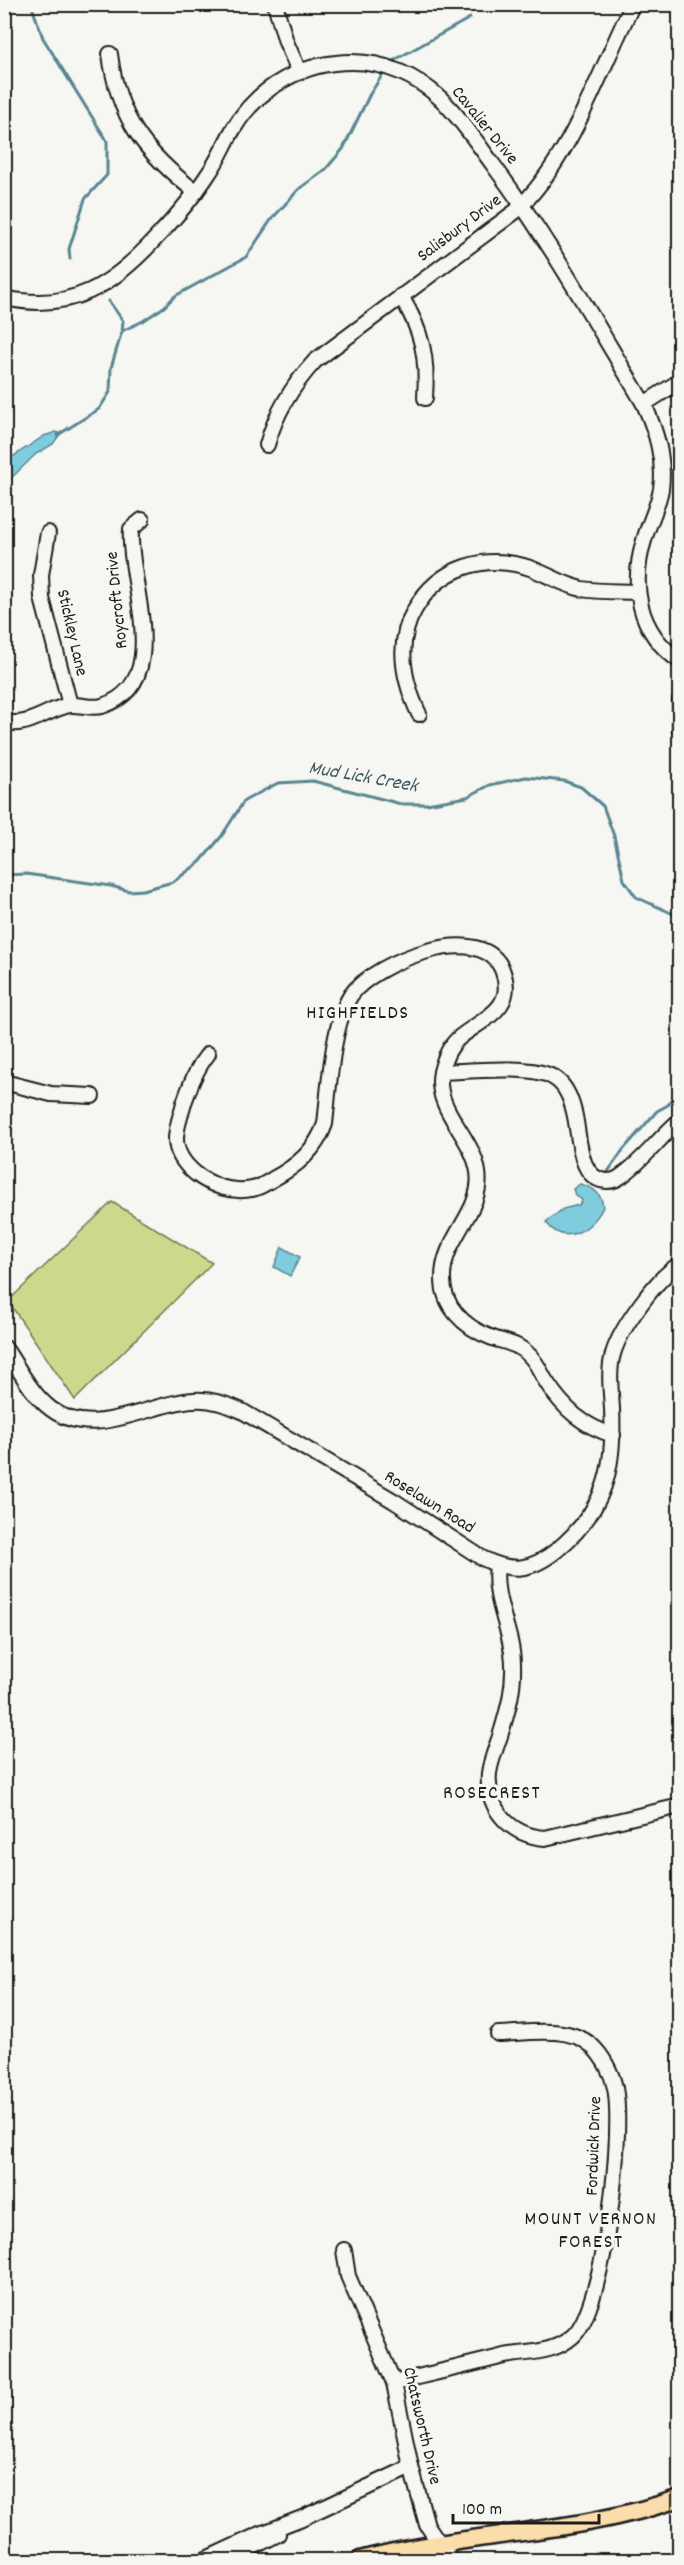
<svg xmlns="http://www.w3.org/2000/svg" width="684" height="2565" font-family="Dekko,sans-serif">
  <rect width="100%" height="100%" fill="#f6f6f2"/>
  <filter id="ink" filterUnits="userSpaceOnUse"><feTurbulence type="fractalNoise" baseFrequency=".0167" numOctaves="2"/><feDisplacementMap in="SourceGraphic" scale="12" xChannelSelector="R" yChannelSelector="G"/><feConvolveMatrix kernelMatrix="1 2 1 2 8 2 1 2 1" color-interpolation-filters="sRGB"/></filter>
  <g filter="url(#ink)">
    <polygon fill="#ccd98d" stroke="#747a54" stroke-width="1.5" points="112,1202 212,1263 75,1400 8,1301"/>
    <g fill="#7fccde" stroke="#578690" stroke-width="1.5">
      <polygon points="56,432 60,434 53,444 36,454 5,484 5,462 44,436"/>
      <path d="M580 1184C593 1187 602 1194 603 1207 593 1229 564 1248 546 1222L563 1209 579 1205 582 1200 575 1195 573 1189Z"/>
      <polygon points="282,1247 300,1257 290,1276 274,1267"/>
    </g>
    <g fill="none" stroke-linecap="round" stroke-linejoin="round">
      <g stroke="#578690" stroke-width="3">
        <polyline points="31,4 43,38 107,141 107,175 85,199 69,249 70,259"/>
        <polyline points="391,62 470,18"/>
        <polyline points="122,331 143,321 164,307 175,296 246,257 271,220 299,189 325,170 343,149 370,94 383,74"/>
        <polyline points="58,435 99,409 110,392 111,368 122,331 123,321 109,301"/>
        <polyline points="4,875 26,874 111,886 129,891 143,890 173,882 200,862 221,837 244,801 278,783 313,781 401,804 427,804 467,797 490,785 526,777 564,781 581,787 603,806 614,836 624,880 636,897 680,917"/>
        <polyline points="607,1173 623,1150 657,1111 668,1105 680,1087"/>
      </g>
      <g stroke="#1c1c1c" stroke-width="18">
        <g id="minor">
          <polyline points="275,4 286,42 299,71"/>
          <path d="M110 54C118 119 145 153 196 192"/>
          <path d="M401 296C422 331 428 357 425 398"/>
          <path d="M4 298C72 313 113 285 157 237 176 217 194 196 209 173 219 159 225 143 234 128 259 86 304 62 352 62 385 62 416 76 440 98 461 118 477 143 494 166 550 241 596 324 644 404 656 431 665 459 661 489 658 506 650 521 645 537 630 584 637 632 680 661"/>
          <polyline points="644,404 680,381"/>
          <path d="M267 445C276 412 292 386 315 361L516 211C573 156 598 73 633 4"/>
          <polyline points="48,533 41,575 42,598 70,705"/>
          <polyline points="680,700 680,731"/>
          <path d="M419 714C403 680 395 643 415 609 439 567 485 553 530 568 547 574 563 585 582 589 599 592 618 591 637 592"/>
          <path d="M4 721C26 730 49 708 70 705 80 704 91 709 102 706 175 683 127 582 131 529L142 520"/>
          <path d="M208 1054C196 1069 190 1086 184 1103 181 1115 176 1127 176 1139 176 1154 185 1165 196 1174 212 1186 232 1193 252 1189 260 1188 266 1183 273 1179 297 1166 316 1150 325 1124 329 1089 332 1024 351 995 373 963 484 917 503 972 516 1009 482 1019 460 1037 450 1045 444 1059 441 1072 433 1109 473 1136 478 1172 484 1211 443 1237 443 1277 442 1306 464 1327 490 1337 506 1343 518 1343 530 1356 538 1364 541 1374 547 1383 564 1409 583 1426 613 1435"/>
          <path d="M441 1072C467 1071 535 1064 554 1078 566 1085 571 1099 574 1112 580 1133 577 1180 607 1181 612 1181 616 1180 620 1177 642 1162 659 1138 680 1120"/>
          <polyline points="4,1082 51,1094 92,1096"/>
          <path d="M4 1347C18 1367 31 1394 51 1409 94 1441 148 1403 193 1400 210 1398 227 1404 242 1411L394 1501 482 1558C512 1573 531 1571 557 1550 605 1510 615 1469 612 1409 611 1391 608 1371 613 1354 620 1329 657 1277 680 1264"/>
          <path d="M497 1566C492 1600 513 1631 513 1665 514 1689 508 1710 501 1733 497 1746 491 1759 489 1773 486 1808 509 1835 545 1838L680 1806"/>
          <polyline points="344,2250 348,2276 394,2383 411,2467 427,2525 451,2560"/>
          <path d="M394 2383C429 2374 465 2366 500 2357 526 2351 552 2355 573 2336 605 2307 624 2132 615 2088 612 2073 603 2056 591 2045 568 2025 527 2033 498 2034"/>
          <polyline points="204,2560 258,2535 302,2518 411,2467"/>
          <polyline points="228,2560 278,2534"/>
        </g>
      </g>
      <g stroke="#1c1c1c" stroke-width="21">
        <path id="major" d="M360 2560C465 2532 577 2535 680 2498"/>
      </g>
      <use href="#minor" stroke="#f6f6f2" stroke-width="14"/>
      <use href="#major" stroke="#faddab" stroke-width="16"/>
    </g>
  </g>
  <g text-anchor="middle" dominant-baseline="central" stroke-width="6" stroke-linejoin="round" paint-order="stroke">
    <g font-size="18" fill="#1c1c1c" stroke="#f6f6f2">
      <text transform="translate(484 126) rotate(51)">Cavalier Drive</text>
      <text transform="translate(460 229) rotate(-37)">Salisbury Drive</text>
      <text transform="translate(118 600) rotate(-96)">Roycroft Drive</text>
      <text transform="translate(71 633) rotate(77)">Stickley Lane</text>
      <text transform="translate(429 1503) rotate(32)">Roselawn Road</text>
      <text transform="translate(595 2146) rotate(-88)">Fordwick Drive</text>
      <text transform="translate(421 2426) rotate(77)">Chatsworth Drive</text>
    </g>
    <g font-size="20" font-style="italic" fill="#3f5a60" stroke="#f6f6f2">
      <text transform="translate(363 778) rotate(10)">Mud Lick Creek</text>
    </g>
    <g font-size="20" letter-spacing="1.5" fill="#1c1c1c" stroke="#f6f6f2">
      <text x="358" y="1014">HIGHFIELDS</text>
      <text x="492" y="1794">ROSECREST</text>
      <text x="591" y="2220">MOUNT VERNON<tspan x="591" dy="23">FOREST</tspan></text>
    </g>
  </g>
  <rect width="684" height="2565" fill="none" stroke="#f6f6f2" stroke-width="24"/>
  <rect x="12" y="12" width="660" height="2541" fill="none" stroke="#1c1c1c" stroke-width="2" filter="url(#ink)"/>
  <path d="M453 2514v9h146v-9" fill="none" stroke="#1c1c1c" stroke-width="3"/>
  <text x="462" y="2514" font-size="18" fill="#1c1c1c" stroke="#f6f6f2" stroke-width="4.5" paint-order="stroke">100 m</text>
</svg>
